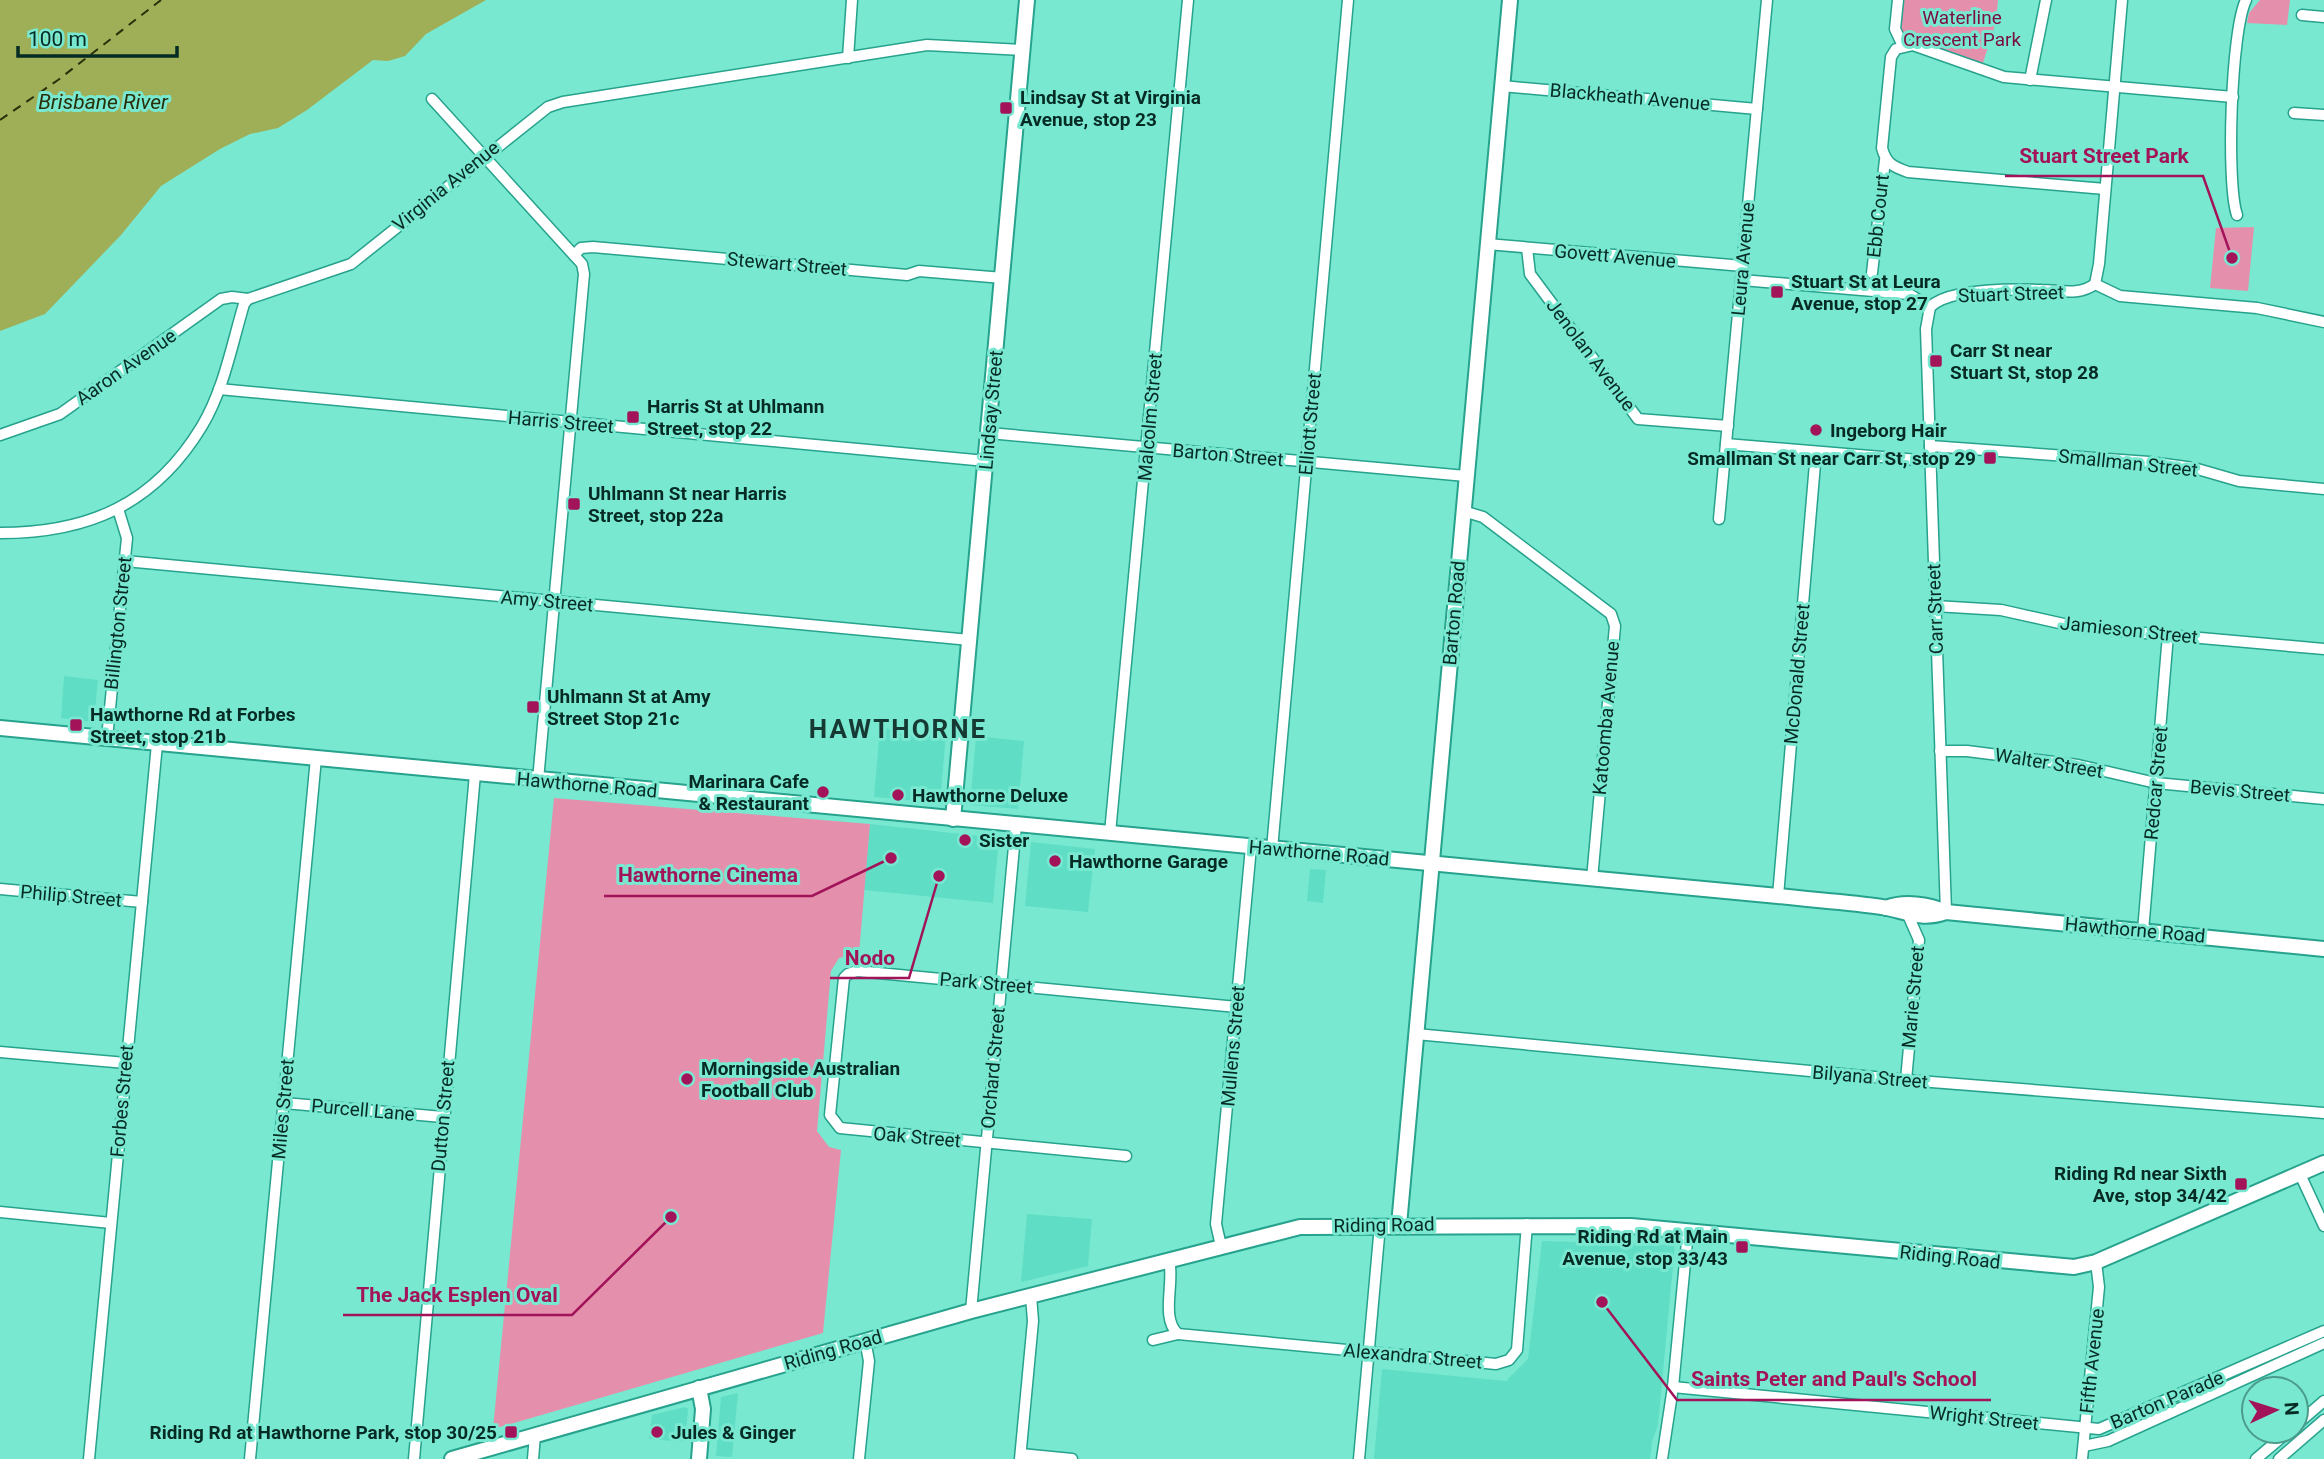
<svg xmlns="http://www.w3.org/2000/svg" width="2324" height="1459" font-family="Roboto,sans-serif">
  <rect width="100%" height="100%" fill="#79e8d1"/>
  <g fill="#5fdec5">
    <polygon points="64,676 98,680 94,719 90,722 61,718"/>
    <polygon points="880,728 946,734 940,803 874,797"/>
    <polygon points="976,736 1024,741 1018,809 970,805"/>
    <polygon points="870,824 999,838 993,903 864,890"/>
    <polygon points="1031,842 1095,849 1088,912 1025,906"/>
    <polygon points="1310,869 1326,870 1323,903 1307,901"/>
    <polygon points="1027,1214 1092,1219 1088,1266 1021,1282"/>
    <polygon points="1542,1241 1675,1245 1658,1425 1652,1442 1650,1459 1374,1459 1382,1369 1506,1381 1528,1359"/>
    <polygon points="738,1393 732,1457 716,1456 721,1397"/>
    <polygon points="685,1407 688,1409 685,1442 649,1439 652,1415"/>
  </g>
  <g fill="#e490ac">
    <polygon points="1901,0 1998,0 1996,22 1982,66 1912,40 1899,29"/>
    <polygon points="2260,0 2290,0 2287,25 2247,23 2249,13"/>
    <polygon points="2254,227 2248,291 2210,288 2216,228"/>
    <polygon points="554,798 870,824 859,954 839,958 831,971 817,1131 829,1147 841,1150 823,1333 493,1429"/>
  </g>
  <polygon fill="#9eaf57" points="0,0 486,0 426,34 405,56 388,61 373,60 307,110 278,128 250,134 220,149 161,186 121,235 45,314 0,331"/>
  <g fill="none" stroke-linecap="round" stroke-linejoin="round">
    <polyline stroke="#292f09" stroke-width="2" stroke-dasharray="9 7" stroke-linecap="butt" points="0,120 58,80 161,0"/>
    <g stroke="#26a28d" stroke-width="13">
      <g id="street">
        <polyline points="1898,0 1895,29 1903,46"/>
        <polyline points="2302,15 2324,17"/>
        <polyline points="848,58 852,0"/>
        <polyline points="2030,80 2046,0"/>
        <polyline points="1502,86 1757,109"/>
        <polyline points="432,99 582,264 584,274 538,780"/>
        <polyline points="2294,113 2324,115"/>
        <path d="M2105 189 1908 172C1894 167 1886 164 1882 148L1891 57 1896 49 1913 45 2004 77 2233 97"/>
        <path d="M2237 215C2226 183 2231 30 2246 0"/>
        <polyline points="1487,244 1743,266"/>
        <polyline points="1527,248 1530,274 1638,419 1728,426"/>
        <polyline points="574,255 581,248 593,247 907,275 919,271 1003,278"/>
        <polyline points="1872,273 1885,160"/>
        <polyline points="1742,280 1909,294 1930,307"/>
        <polyline points="2095,284 2099,264 2122,0"/>
        <polyline points="219,389 986,461"/>
        <polyline points="989,433 1466,476"/>
        <polyline points="0,435 60,414 221,299 232,297 248,299"/>
        <polyline points="1726,444 1930,461"/>
        <polyline points="1930,446 2149,462 2194,468 2239,481 2324,489"/>
        <polyline points="1463,511 1483,517 1611,614 1615,626 1592,879"/>
        <polyline points="1719,519 1767,0"/>
        <path d="M0 533C89 533 155 504 202 426 224 389 232 344 244 304L248 299 351 264 548 107 563 102 927 45 1022 50"/>
        <polyline points="125,561 970,640"/>
        <polyline points="1935,606 2001,610 2077,627 2324,649"/>
        <polyline points="107,738 127,538 118,509"/>
        <polyline points="1940,751 1967,751 2078,765 2156,783 2324,799"/>
        <polyline points="1110,833 1188,0"/>
        <polyline points="1272,849 1348,0"/>
        <polyline points="0,889 142,902"/>
        <polyline points="1778,896 1816,452"/>
        <path d="M1946 912 1926 329 1930 307C1950 288 2014 289 2042 290 2060 290 2079 296 2095 284L2120 296 2257 308 2324 322"/>
        <polyline points="2143,931 2168,635"/>
        <polyline points="1416,1034 1906,1080 2324,1113"/>
        <polyline points="0,1052 126,1063"/>
        <polyline points="1906,1080 1919,940 1908,915"/>
        <polyline points="284,1103 443,1117"/>
        <polyline points="1126,1156 840,1128 830,1115 844,978 848,974 857,971 1237,1007"/>
        <polyline points="2299,1172 2324,1226"/>
        <polyline points="0,1212 111,1223"/>
        <polyline points="1221,1246 1216,1224 1251,847"/>
        <path d="M1169 1260C1175 1282 1160 1318 1178 1334L1496 1364 1509 1360 1517 1350 1527 1224"/>
        <polyline points="971,1311 1016,825"/>
        <polyline points="1153,1340 1178,1334"/>
        <polyline points="1673,1387 2099,1429 2324,1331"/>
        <polyline points="2296,1425 2324,1401"/>
        <polyline points="2084,1446 2108,1441 2324,1343"/>
        <polyline points="1021,1454 1072,1459"/>
        <polyline points="89,1459 157,744"/>
        <polyline points="250,1459 316,758"/>
        <polyline points="414,1459 475,774"/>
        <polyline points="533,1459 535,1435"/>
        <polyline points="859,1459 869,1361 865,1340"/>
        <polyline points="1020,1459 1033,1321 1031,1296"/>
        <polyline points="1359,1459 1380,1225"/>
        <polyline points="1662,1459 1673,1387 1688,1231"/>
        <polyline points="2082,1459 2099,1287 2096,1262"/>
        <polyline points="2256,1459 2289,1431"/>
        <polyline points="2279,1459 2324,1420"/>
      </g>
    </g>
    <g stroke="#26a28d" stroke-width="18">
      <g id="secondary">
        <path d="M0 728 1778 896C1812 900 1848 902 1882 907 1905 911 1922 921 1946 912"/>
        <polyline points="953,819 1027,0"/>
        <path d="M1886 908C1904 901 1928 904 1946 912L2324 949"/>
        <polyline points="1399,1225 1510,0"/>
        <polyline points="452,1459 971,1311 1300,1227 1631,1226 2074,1267 2096,1262 2324,1163"/>
        <polyline points="699,1459 703,1409 699,1388"/>
      </g>
    </g>
    <use href="#street" stroke="#fff" stroke-width="10"/>
    <use href="#secondary" stroke="#fff" stroke-width="14"/>
  </g>
  <g fill="#a21359" stroke="#79e8d1" stroke-width="2.5">
    <rect x="999" y="101" width="14" height="14" rx="3.5"/>
    <rect x="1770" y="285" width="14" height="14" rx="3.5"/>
    <rect x="1929" y="354" width="14" height="14" rx="3.5"/>
    <rect x="626" y="410" width="14" height="14" rx="3.5"/>
    <circle cx="1816" cy="430" r="7"/>
    <rect x="1983" y="451" width="14" height="14" rx="3.5"/>
    <rect x="567" y="497" width="14" height="14" rx="3.5"/>
    <rect x="526" y="700" width="14" height="14" rx="3.5"/>
    <rect x="69" y="718" width="14" height="14" rx="3.5"/>
    <circle cx="823" cy="792" r="7"/>
    <circle cx="898" cy="795" r="7"/>
    <circle cx="965" cy="840" r="7"/>
    <circle cx="1055" cy="861" r="7"/>
    <circle cx="687" cy="1079" r="7"/>
    <rect x="2234" y="1177" width="14" height="14" rx="3.5"/>
    <rect x="1735" y="1240" width="14" height="14" rx="3.5"/>
    <rect x="504" y="1425" width="14" height="14" rx="3.5"/>
    <circle cx="657" cy="1432" r="7"/>
  </g>
  <g text-anchor="middle" dominant-baseline="central" stroke-width="6" stroke-linejoin="round" paint-order="stroke">
    <g font-size="19" fill="#7a0e42" stroke="#79e8d1">
      <text x="1962" y="17">Waterline<tspan x="1962" dy="22">Crescent Park</tspan></text>
    </g>
    <g font-size="19" font-weight="bold" fill="#052b24" stroke="#79e8d1" text-anchor="start">
      <text x="1020" y="97">Lindsay St at Virginia<tspan x="1020" dy="22">Avenue, stop 23</tspan></text>
      <text x="1791" y="281">Stuart St at Leura<tspan x="1791" dy="22">Avenue, stop 27</tspan></text>
      <text x="1950" y="350">Carr St near<tspan x="1950" dy="22">Stuart St, stop 28</tspan></text>
      <text x="647" y="406">Harris St at Uhlmann<tspan x="647" dy="22">Street, stop 22</tspan></text>
      <text x="1830" y="430">Ingeborg Hair</text>
      <text x="1976" y="458" text-anchor="end">Smallman St near Carr St, stop 29</text>
      <text x="588" y="493">Uhlmann St near Harris<tspan x="588" dy="22">Street, stop 22a</tspan></text>
      <text x="547" y="696">Uhlmann St at Amy<tspan x="547" dy="22">Street Stop 21c</tspan></text>
      <text x="90" y="714">Hawthorne Rd at Forbes<tspan x="90" dy="22">Street, stop 21b</tspan></text>
      <text x="809" y="781" text-anchor="end">Marinara Cafe<tspan x="809" dy="22">&amp; Restaurant</tspan></text>
      <text x="912" y="795">Hawthorne Deluxe</text>
      <text x="979" y="840">Sister</text>
      <text x="1069" y="861">Hawthorne Garage</text>
      <text x="701" y="1068">Morningside Australian<tspan x="701" dy="22">Football Club</tspan></text>
      <text x="2227" y="1173" text-anchor="end">Riding Rd near Sixth<tspan x="2227" dy="22">Ave, stop 34/42</tspan></text>
      <text x="1728" y="1236" text-anchor="end">Riding Rd at Main<tspan x="1728" dy="22">Avenue, stop 33/43</tspan></text>
      <text x="497" y="1432" text-anchor="end">Riding Rd at Hawthorne Park, stop 30/25</text>
      <text x="671" y="1432">Jules &amp; Ginger</text>
    </g>
    <g font-size="19" fill="#052b24" stroke="#79e8d1">
      <text transform="translate(1630 97) rotate(5)">Blackheath Avenue</text>
      <text transform="translate(446 186) rotate(-39)">Virginia Avenue</text>
      <text transform="translate(1878 216) rotate(-84)">Ebb Court</text>
      <text transform="translate(1615 256) rotate(5)">Govett Avenue</text>
      <text transform="translate(1743 259) rotate(-85)">Leura Avenue</text>
      <text transform="translate(787 264) rotate(5)">Stewart Street</text>
      <text transform="translate(2011 294) rotate(-2)">Stuart Street</text>
      <text transform="translate(1591 355) rotate(53)">Jenolan Avenue</text>
      <text transform="translate(126 367) rotate(-35)">Aaron Avenue</text>
      <text transform="translate(991 410) rotate(-85)">Lindsay Street</text>
      <text transform="translate(1150 417) rotate(-85)">Malcolm Street</text>
      <text transform="translate(561 422) rotate(5)">Harris Street</text>
      <text transform="translate(1310 424) rotate(-85)">Elliott Street</text>
      <text transform="translate(1228 455) rotate(5)">Barton Street</text>
      <text transform="translate(2128 463) rotate(6)">Smallman Street</text>
      <text transform="translate(547 601) rotate(5)">Amy Street</text>
      <text transform="translate(1935 609) rotate(-92)">Carr Street</text>
      <text transform="translate(1454 613) rotate(-85)">Barton Road</text>
      <text transform="translate(118 623) rotate(-84)">Billington Street</text>
      <text transform="translate(2129 630) rotate(6)">Jamieson Street</text>
      <text transform="translate(1797 674) rotate(-85)">McDonald Street</text>
      <text transform="translate(1606 718) rotate(-85)">Katoomba Avenue</text>
      <text transform="translate(2049 763) rotate(9)">Walter Street</text>
      <text transform="translate(2156 783) rotate(-85)">Redcar Street</text>
      <text transform="translate(587 785) rotate(5)">Hawthorne Road</text>
      <text transform="translate(2240 791) rotate(5)">Bevis Street</text>
      <text transform="translate(1319 853) rotate(5)">Hawthorne Road</text>
      <text transform="translate(71 896) rotate(5)">Philip Street</text>
      <text transform="translate(2135 930) rotate(5)">Hawthorne Road</text>
      <text transform="translate(986 983) rotate(5)">Park Street</text>
      <text transform="translate(1913 997) rotate(-85)">Marie Street</text>
      <text transform="translate(1233 1046) rotate(-85)">Mullens Street</text>
      <text transform="translate(993 1068) rotate(-85)">Orchard Street</text>
      <text transform="translate(1870 1077) rotate(5)">Bilyana Street</text>
      <text transform="translate(122 1101) rotate(-85)">Forbes Street</text>
      <text transform="translate(283 1109) rotate(-85)">Miles Street</text>
      <text transform="translate(363 1110) rotate(5)">Purcell Lane</text>
      <text transform="translate(443 1116) rotate(-85)">Dutton Street</text>
      <text transform="translate(917 1137) rotate(5)">Oak Street</text>
      <text transform="translate(1384 1225) rotate(-1)">Riding Road</text>
      <text transform="translate(1950 1257) rotate(6)">Riding Road</text>
      <text transform="translate(833 1350) rotate(-16)">Riding Road</text>
      <text transform="translate(1413 1356) rotate(5)">Alexandra Street</text>
      <text transform="translate(2092 1361) rotate(-84)">Fifth Avenue</text>
      <text transform="translate(2167 1400) rotate(-23)">Barton Parade</text>
      <text transform="translate(1984 1418) rotate(6)">Wright Street</text>
    </g>
    <g font-size="21" font-style="italic" fill="#292f09" stroke="#79e8d1">
      <text x="103" y="102">Brisbane River</text>
    </g>
    <g font-size="26" font-weight="bold" letter-spacing="2" fill="#163a33" stroke="#79e8d1">
      <text x="898" y="729">HAWTHORNE</text>
    </g>
  </g>
  <path fill="none" stroke="#a21359" stroke-width="2.5" d="M2232 258L2203 176H2005M891 858L812 896H604M939 876L909 978H830M671 1217L572 1315H343M1602 1302L1677 1400H1991"/>
  <g fill="#a21359" stroke="#79e8d1" stroke-width="2.5">
    <circle cx="2232" cy="258" r="7"/>
    <circle cx="891" cy="858" r="7"/>
    <circle cx="939" cy="876" r="7"/>
    <circle cx="671" cy="1217" r="7"/>
    <circle cx="1602" cy="1302" r="7"/>
  </g>
  <g font-size="21" text-anchor="middle" font-weight="bold" fill="#a21359" stroke="#79e8d1" stroke-width="6" stroke-linejoin="round" paint-order="stroke">
    <text x="2104" y="163">Stuart Street Park</text>
    <text x="708" y="882">Hawthorne Cinema</text>
    <text x="870" y="965">Nodo</text>
    <text x="457" y="1302">The Jack Esplen Oval</text>
    <text x="1834" y="1386">Saints Peter and Paul's School</text>
  </g>
  <g transform="translate(2275 1410) rotate(86)"><circle r="33" fill="#79e8d1" stroke="#4b9c8c" stroke-width="2"/>
  <path d="M0-5L12 26L0 18L-12 26Z" fill="#a21359"/>
  <text y="-10" font-size="19" font-weight="bold" text-anchor="middle" fill="#052b24">N</text>
  </g>
  <path d="M18 46v10h159v-10" fill="none" stroke="#052b24" stroke-width="3.5"/>
  <text x="28" y="46" font-size="21" fill="#052b24" stroke="#79e8d1" stroke-width="5" paint-order="stroke">100 m</text>
</svg>
